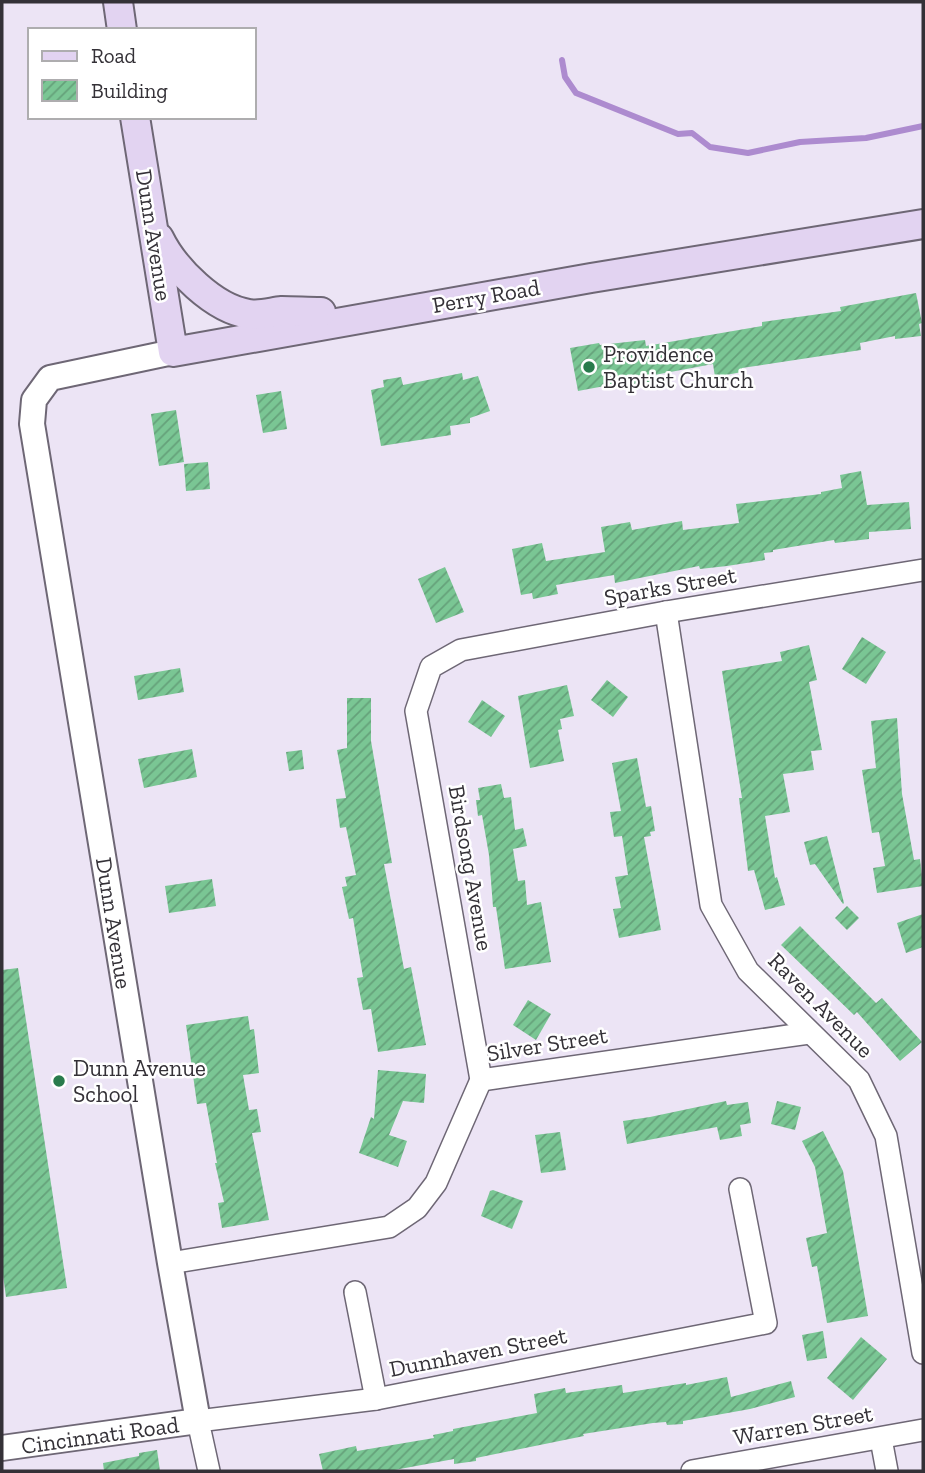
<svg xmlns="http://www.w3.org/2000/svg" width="925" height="1473" font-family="'Zilla Slab',serif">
  <defs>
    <pattern id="building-hatch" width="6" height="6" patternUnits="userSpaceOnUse" patternTransform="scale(1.75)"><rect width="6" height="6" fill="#7ac694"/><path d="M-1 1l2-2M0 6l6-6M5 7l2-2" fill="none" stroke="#65a17a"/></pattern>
  </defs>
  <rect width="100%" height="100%" fill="#ece4f5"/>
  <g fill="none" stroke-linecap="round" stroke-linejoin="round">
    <polyline stroke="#ad8bcf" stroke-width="6" points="562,60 565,77 576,93 678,134 692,133 710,147 748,153 800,142 866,138 923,126"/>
  </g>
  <g fill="url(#building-hatch)">
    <polygon points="916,293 922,323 919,324 921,336 895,339 895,336 860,343 861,350 742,368 742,372 715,377 713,364 649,376 650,382 626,385 626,382 578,391 570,348 599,343 600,345 645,340 646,346 762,326 762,322 841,311 840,307"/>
    <polygon points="462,373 463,380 478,376 490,411 470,418 470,423 450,426 451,435 381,446 371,390 384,387 383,380 401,377 403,385"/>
    <polygon points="281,391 287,429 263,433 256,395"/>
    <polygon points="176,410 184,462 159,466 151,414"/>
    <polygon points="208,462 210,489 186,491 184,464"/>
    <polygon points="861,471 867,505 909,502 911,529 869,532 869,539 835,543 834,540 773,550 773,552 764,553 765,560 727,566 700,569 699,566 615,583 614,575 556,585 558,594 533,599 532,593 521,595 512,549 542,543 546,561 605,552 601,527 630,522 632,530 682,521 683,530 739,523 736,504 821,494 821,492 842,488 840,475"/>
    <polygon points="445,567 464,612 436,623 418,579"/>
    <polygon points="862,637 886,652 866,684 842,669"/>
    <polygon points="809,645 817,680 809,682 822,750 811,751 814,770 783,774 790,812 765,816 775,878 777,877 785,905 765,910 754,870 748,871 739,798 742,798 722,671 782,661 780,652"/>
    <polygon points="180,668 184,692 138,700 134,676"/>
    <polygon points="607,680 628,697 613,717 591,700"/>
    <polygon points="567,685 574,716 560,719 562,729 558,730 564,761 530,768 518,696"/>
    <polygon points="347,698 371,698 371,741 392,863 384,864 404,969 411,967 426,1045 378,1052 371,1009 363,1010 357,978 363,977 353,918 349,919 342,887 347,886 345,877 356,875 346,827 340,828 336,799 346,798 337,750 347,748"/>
    <polygon points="482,700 505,716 491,737 468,722"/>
    <polygon points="897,718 902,794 914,860 920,859 923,886 877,893 873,868 885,866 879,832 872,833 862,770 876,768 871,721"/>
    <polygon points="192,749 197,777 144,788 138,759"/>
    <polygon points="302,750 304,769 289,771 286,752"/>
    <polygon points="637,758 646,807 651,806 655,831 650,832 651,836 644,837 661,930 619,938 613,909 621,908 615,877 628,875 622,836 614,837 610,812 621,811 612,763"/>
    <polygon points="501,784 504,798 511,797 515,830 523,828 527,846 513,849 518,881 525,880 527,905 541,902 551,962 505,969 496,907 493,907 489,855 482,815 478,816 476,800 480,800 478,788"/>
    <polygon points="827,836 844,903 843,904 815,864 810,865 804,842"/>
    <polygon points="212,879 216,906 169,913 165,886"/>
    <polygon points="847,906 859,918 847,930 835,918"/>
    <polygon points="923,914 923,947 906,953 897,923"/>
    <polygon points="800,926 876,1003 882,998 922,1042 900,1061 857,1012 854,1015 781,945"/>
    <polygon points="18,968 67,1288 6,1297 2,1268 2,970"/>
    <polygon points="528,1000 551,1014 536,1040 513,1025"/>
    <polygon points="248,1016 250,1030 254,1029 259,1073 243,1075 249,1110 257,1109 261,1132 252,1133 269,1220 222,1228 218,1203 224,1202 215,1163 217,1163 206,1103 197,1104 186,1025"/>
    <polygon points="378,1070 426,1074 424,1103 403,1101 389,1135 407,1141 398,1167 359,1153 371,1117 374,1119"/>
    <polygon points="726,1101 727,1105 748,1102 751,1123 740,1125 742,1136 720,1140 717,1127 627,1144 623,1121 650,1117"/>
    <polygon points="777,1101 801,1107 795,1130 771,1124"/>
    <polygon points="823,1131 843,1171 868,1316 827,1323 817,1266 812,1267 806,1238 827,1233 815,1167 802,1141"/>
    <polygon points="560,1132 566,1170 541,1173 535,1135"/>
    <polygon points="493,1190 523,1201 512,1229 481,1216 490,1191"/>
    <polygon points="823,1331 827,1358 807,1361 802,1335"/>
    <polygon points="861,1337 887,1359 853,1400 827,1378"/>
    <polygon points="727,1377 731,1397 791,1381 795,1397 750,1409 683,1421 683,1424 667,1425 666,1422 653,1423 583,1434 584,1436 476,1458 476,1461 454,1464 454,1459 389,1471 323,1471 319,1454 356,1446 357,1451 434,1438 433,1435 453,1431 453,1429 537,1413 534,1394 565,1388 566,1393 622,1385 623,1393 686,1383 686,1385"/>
    <polygon points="157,1450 160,1471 104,1471 103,1463 139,1456 139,1453"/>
  </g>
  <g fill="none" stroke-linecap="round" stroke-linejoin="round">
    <g stroke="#6e6775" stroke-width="24">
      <g id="minor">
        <polyline points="666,612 711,905 748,971 859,1080 886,1136 923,1353"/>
        <polyline points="481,1080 416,711 431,667 461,650 666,612 923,570"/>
        <polyline points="481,1080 809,1033"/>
        <polyline points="170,1263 389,1227 417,1208 436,1183 481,1080"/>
        <polyline points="355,1292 376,1399"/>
        <polyline points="881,1439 887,1471"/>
        <polyline points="209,1471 198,1421 376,1399 766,1323 740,1189"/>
        <polyline points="692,1471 923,1430"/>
      </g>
    </g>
    <g stroke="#6e6775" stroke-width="28">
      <polyline id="tertiary" points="2,1448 198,1421 170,1263 32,424 34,400 50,378 173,352"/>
    </g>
    <g stroke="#6e6775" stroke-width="32">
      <g id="secondary">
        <polyline points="118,2 122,30"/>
        <polyline points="135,117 173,352 591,278 923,224"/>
        <path d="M159 238C174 269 214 309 249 314 260 316 272 312 282 311 295 311 308 312 321 312"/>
      </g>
    </g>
    <use href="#minor" stroke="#fff" stroke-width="21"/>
    <use href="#tertiary" stroke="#fff" stroke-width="24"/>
    <use href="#secondary" stroke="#e2d3f1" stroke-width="28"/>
  </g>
  <g fill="#297b4c" stroke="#fff" stroke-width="2.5">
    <circle cx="589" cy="367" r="7"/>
    <circle cx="59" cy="1081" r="7"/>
  </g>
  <g text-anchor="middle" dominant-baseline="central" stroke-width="5" stroke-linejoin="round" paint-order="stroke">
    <g font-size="23" fill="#343137" stroke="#fff">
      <text transform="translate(154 235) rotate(81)">Dunn Avenue</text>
      <text transform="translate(486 296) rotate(-10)">Perry Road</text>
      <text transform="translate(670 586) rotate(-10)">Sparks Street</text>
      <text transform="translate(471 868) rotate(80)">Birdsong Avenue</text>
      <text transform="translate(114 923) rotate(81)">Dunn Avenue</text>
      <text transform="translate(821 1005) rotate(45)">Raven Avenue</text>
      <text transform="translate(547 1044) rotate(-9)">Silver Street</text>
      <text transform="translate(478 1352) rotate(-11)">Dunnhaven Street</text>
      <text transform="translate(803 1425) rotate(-10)">Warren Street</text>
      <text transform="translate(100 1435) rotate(-8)">Cincinnati Road</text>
    </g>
    <g font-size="23" fill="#343137" stroke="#fff" text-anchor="start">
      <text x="603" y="354">Providence<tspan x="603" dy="26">Baptist Church</tspan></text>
      <text x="73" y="1068">Dunn Avenue<tspan x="73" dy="26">School</tspan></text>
    </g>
  </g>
  <rect width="925" height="1473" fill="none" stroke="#343137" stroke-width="7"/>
  <rect x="28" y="28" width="228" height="91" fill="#ffffff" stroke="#aeadaf" stroke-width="2"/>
  <rect x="42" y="51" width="35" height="10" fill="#e2d3f1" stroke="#aeadaf" stroke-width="2"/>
  <text x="91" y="63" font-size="21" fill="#343137">Road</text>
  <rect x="42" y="80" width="35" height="21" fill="url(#building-hatch)" stroke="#aeadaf" stroke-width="2"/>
  <text x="91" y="98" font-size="21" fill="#343137">Building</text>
</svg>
